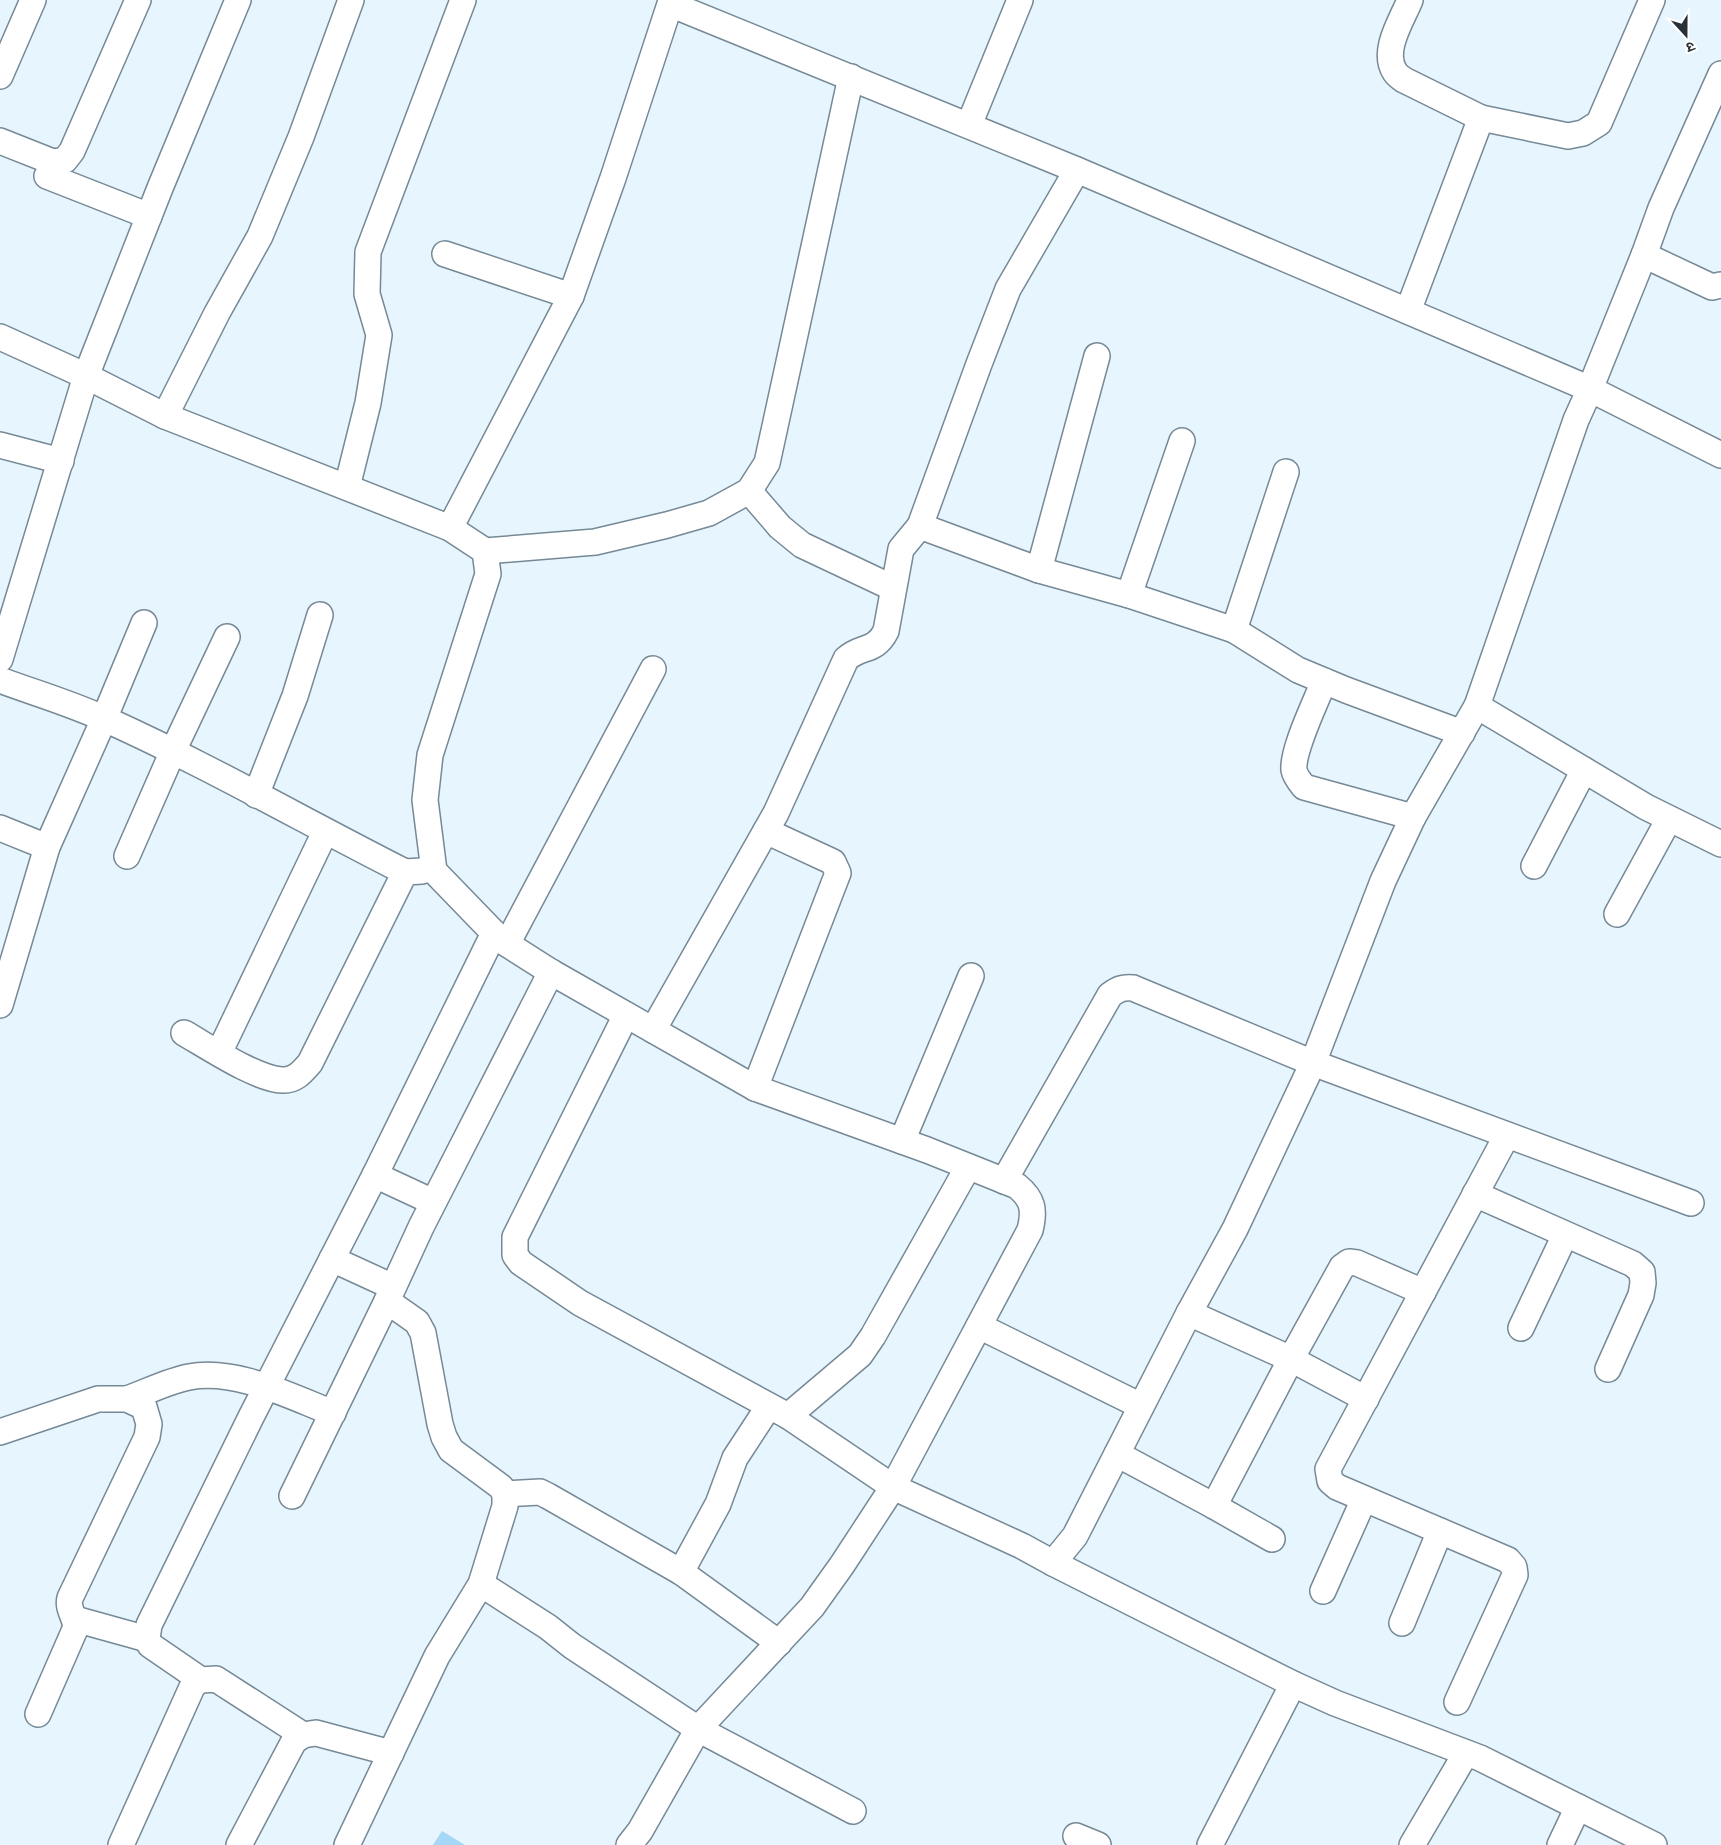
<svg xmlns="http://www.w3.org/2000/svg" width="1721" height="1845" font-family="Arial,'Noto Sans Devanagari',sans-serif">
  <rect width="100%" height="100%" fill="#e7f5fe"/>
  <polygon fill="#a5d7f6" points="442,1831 465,1845 433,1845"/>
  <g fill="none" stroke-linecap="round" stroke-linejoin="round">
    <g stroke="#758996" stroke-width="28">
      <g id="minor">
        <path d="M1410 0C1402 20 1381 51 1395 72 1397 75 1401 78 1404 80L1481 118"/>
        <polyline points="0,76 33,0"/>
        <polyline points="969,125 1020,0"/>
        <polyline points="0,141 53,162 65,160 72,151 138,0"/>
        <polyline points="1077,170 1008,289 979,364 920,526 1039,570 1129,595 1234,630 1298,670 1346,690 1462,733"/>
        <polyline points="47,176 149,216"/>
        <polyline points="445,254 571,296"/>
        <polyline points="1644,255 1712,287 1721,285"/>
        <polyline points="1408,311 1481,118 1568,136 1583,133 1599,123 1652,0"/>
        <path d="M0 337 86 376 165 416 450 528 485 551 488 574 430 755 425 800 434 871 494 933 507 944 551 972 755 1088 927 1150 1017 1186C1033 1199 1035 1210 1030 1230L893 1487 842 1565 812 1607 698 1729 640 1831 629 1845"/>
        <polyline points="165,416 217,313 260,236 301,137 351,0"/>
        <polyline points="0,445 61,461"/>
        <polyline points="347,487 368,403 379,335 367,294 368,252 463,0"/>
        <polyline points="749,491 780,527 802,545 893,588"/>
        <polyline points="450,528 571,296 613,178 670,4 1077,170 1590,389 1644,255 1661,208 1721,74"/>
        <polyline points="485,551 595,542 667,525 709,513 749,491 767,463 851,77"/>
        <polyline points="1039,570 1097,356"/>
        <polyline points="1129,595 1182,441"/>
        <polyline points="1234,630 1286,472"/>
        <polyline points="0,659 86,376 160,188 238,0"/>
        <path d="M0 680C35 693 73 704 107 720 209 766 306 822 405 872"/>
        <path d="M1324 681C1316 702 1292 750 1294 770 1295 776 1300 782 1304 787L1413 817"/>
        <polyline points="1477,706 1646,807 1721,844"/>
        <polyline points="256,795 295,696 320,615"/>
        <polyline points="0,828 47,847"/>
        <polyline points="127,856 173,751 227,637"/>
        <polyline points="1534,866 1584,770"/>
        <polyline points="1617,914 1669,819"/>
        <polyline points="507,944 653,669"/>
        <polyline points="0,1005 47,847 104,719 144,623"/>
        <polyline points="626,1015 515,1237 515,1255 521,1263 580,1303 788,1416 893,1487 1022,1546 1053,1563 1075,1536 1189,1313 1235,1229 1313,1063 1383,881 1413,817 1477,706 1576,420 1590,389 1721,455"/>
        <path d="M653 1030 776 813 846 659C861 645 875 653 886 631L901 549 920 526"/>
        <path d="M184 1033C207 1046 256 1079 282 1080 295 1081 302 1072 310 1063L405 872 422 871"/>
        <polyline points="219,1053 325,832"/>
        <polyline points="755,1088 838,873 833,862 766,831"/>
        <polyline points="902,1141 971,976"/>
        <polyline points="375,1175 433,1202"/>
        <path d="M1004 1181 1110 995C1118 989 1123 987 1133 988L1313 1063 1691 1203"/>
        <polyline points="1475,1194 1633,1264 1642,1272 1643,1283 1641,1295 1608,1369"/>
        <polyline points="332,1259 393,1287"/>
        <polyline points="1189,1313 1291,1359 1366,1399"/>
        <polyline points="979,1326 1141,1406"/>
        <polyline points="1521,1328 1565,1235"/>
        <path d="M127 1399C147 1392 168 1381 189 1377 236 1368 289 1396 333 1413"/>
        <polyline points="788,1416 860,1355 873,1336 968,1167"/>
        <path d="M0 1432 98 1399H127L144 1407 149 1424 147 1437 70 1598C67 1608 75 1617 76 1627L38 1714"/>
        <polyline points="1117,1454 1214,1506 1272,1539"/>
        <polyline points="505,1494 540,1492 548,1496 681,1572 779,1643"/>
        <polyline points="292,1496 387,1301 421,1227 551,972"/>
        <polyline points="1214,1506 1291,1359 1342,1267 1349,1262 1357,1263 1423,1292"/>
        <polyline points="1053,1563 1293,1684 1335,1703 1480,1758 1654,1845"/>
        <polyline points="681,1572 718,1504 735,1458 769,1406"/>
        <polyline points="481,1584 548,1627 572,1646 698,1729 853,1811"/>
        <polyline points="1323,1591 1364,1499"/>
        <polyline points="75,1619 147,1639"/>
        <polyline points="1402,1623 1440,1531"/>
        <polyline points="201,1680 150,1645 147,1639 149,1625 251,1417 375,1175 494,933"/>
        <polyline points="1457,1702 1515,1575 1514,1567 1508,1560 1337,1487 1330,1481 1328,1469 1507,1135"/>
        <polyline points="1076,1836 1098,1845"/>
        <polyline points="121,1845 193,1685 201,1680 216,1679 303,1735"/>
        <polyline points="239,1845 294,1741 303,1735 316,1733 391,1753"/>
        <polyline points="347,1845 437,1656 481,1584 505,1506 505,1494 501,1487 451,1450 444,1437 440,1424 423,1333 417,1322 387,1301"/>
        <polyline points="1210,1845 1293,1684"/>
        <polyline points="1412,1845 1466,1753"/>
        <polyline points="1560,1845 1578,1807"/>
      </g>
    </g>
    <use href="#minor" stroke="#fff" stroke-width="25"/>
  </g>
  <g transform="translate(1686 35) rotate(159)" stroke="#ffffff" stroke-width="4" paint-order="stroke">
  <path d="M0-4L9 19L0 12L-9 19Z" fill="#293137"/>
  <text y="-8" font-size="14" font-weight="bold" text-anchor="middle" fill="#293137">उ</text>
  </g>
</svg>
